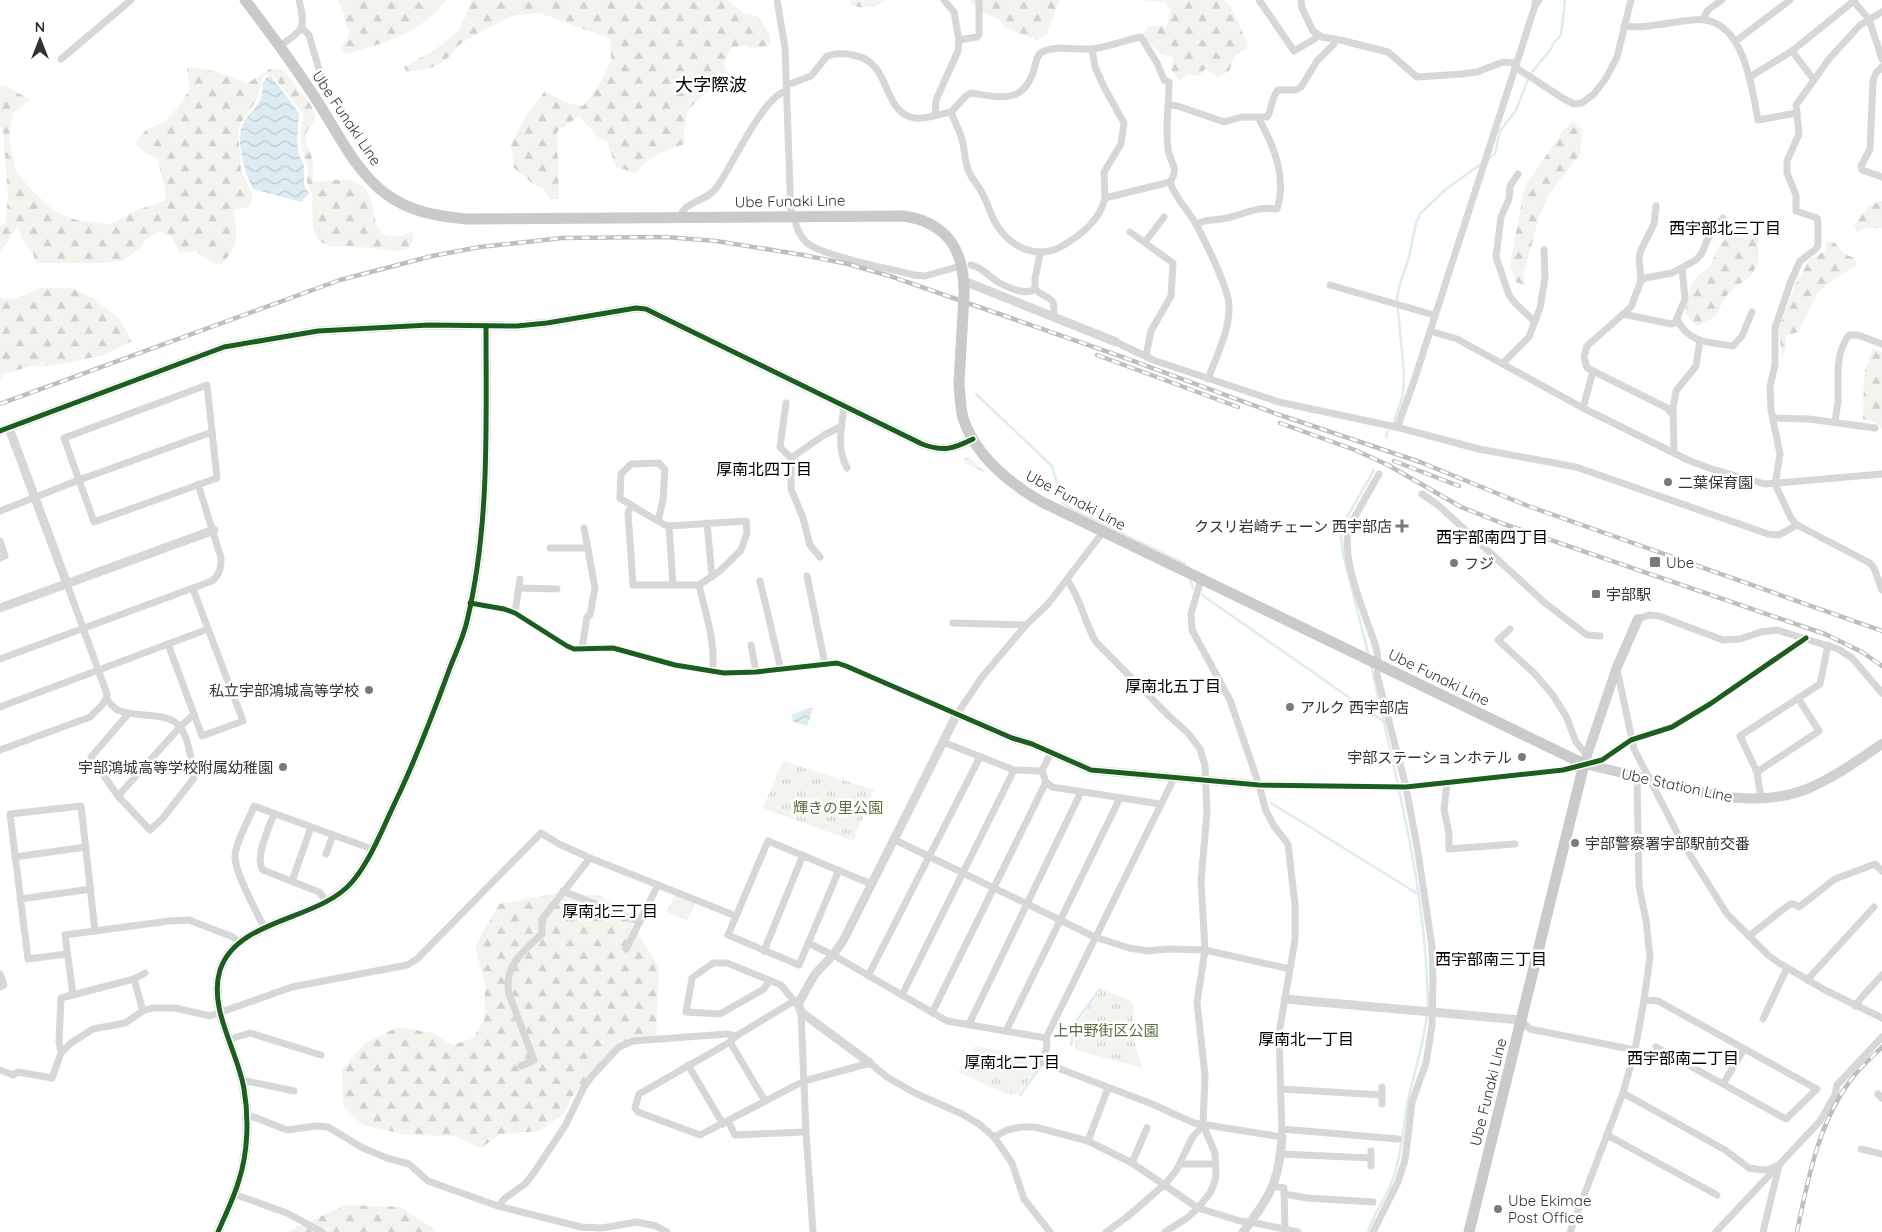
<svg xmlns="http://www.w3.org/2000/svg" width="1882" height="1232" font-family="Quicksand,'Noto Sans JP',sans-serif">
  <defs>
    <pattern id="grass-tufts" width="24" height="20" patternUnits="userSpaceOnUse" patternTransform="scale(1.25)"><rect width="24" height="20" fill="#f1f5ed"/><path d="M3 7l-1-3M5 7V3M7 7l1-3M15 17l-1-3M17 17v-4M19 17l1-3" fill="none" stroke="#cfd2cc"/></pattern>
    <pattern id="forest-firs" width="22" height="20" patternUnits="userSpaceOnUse" patternTransform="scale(1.25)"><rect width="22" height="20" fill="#f1f5ed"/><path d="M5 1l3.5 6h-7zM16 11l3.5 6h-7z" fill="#cfd2cc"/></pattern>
    <pattern id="water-waves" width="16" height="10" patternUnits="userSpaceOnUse" patternTransform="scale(1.25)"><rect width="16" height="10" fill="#ddebf3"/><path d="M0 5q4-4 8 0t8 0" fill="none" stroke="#becad1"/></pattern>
  </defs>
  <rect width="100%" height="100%" fill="#fff"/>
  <g fill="url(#grass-tufts)">
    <polygon points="968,457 988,474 964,463 965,458"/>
    <polygon points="783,761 874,790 853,841 763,808"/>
    <polygon points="675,895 695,902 688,920 667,912"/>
    <path d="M1102 989 1133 1002 1134 1040 1142 1068 1075 1050C1073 1023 1087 1010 1102 989Z"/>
    <polygon points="975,1046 1035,1059 1040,1065 1018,1094 1004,1093 958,1072"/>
  </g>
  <g fill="url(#forest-firs)">
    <path d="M337 0H446C423 32 383 44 346 54L341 50 349 34 341 7Z"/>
    <path d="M472 0H726L744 13 757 16 770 35V45L753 49 745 45 732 48 723 63 727 72 746 77 743 90 722 85 710 88 688 110 684 129 685 144C665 150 649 156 636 173L616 167 607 141 599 138 579 116 557 132 559 199H550L544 189 532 183 514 168 511 145 524 119 545 91 567 103 583 106 601 81 611 59V39L540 13 515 15 483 30 459 45 446 60 431 68 407 72 404 67C423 56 445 46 459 29 465 21 467 9 472 0Z"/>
    <path d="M851 0H885C874 9 864 9 851 5Z"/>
    <polygon points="970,0 1061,0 1058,4 1046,36 1037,40 1006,28 997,18 981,12"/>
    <path d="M1137 0H1224L1230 6 1249 46 1235 56 1229 71 1218 77 1205 69 1199 76 1188 74 1180 81 1171 69 1174 58C1159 54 1152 47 1144 35L1147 26H1167L1171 9 1165 2Z"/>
    <path d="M187 68C209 68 227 73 246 84L270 69 283 70 311 105 316 119C295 141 313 145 313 166 314 172 311 177 313 182 327 182 346 176 359 184 380 195 367 234 391 236 401 236 405 236 413 231V241L407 249 396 251 350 246H330L319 241 313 228 312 194 307 182 308 168 303 154 300 131 304 114 272 75H264L256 101 245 116 238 130 241 171 253 194 249 207 233 210C239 236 239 245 221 265L210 262 196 251 179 252 172 237 160 231 146 240 140 248 122 261 100 263H36L33 253 22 240 18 226 0 252V225L6 223 8 194 3 131 0 126V86L5 85 30 100 13 113 9 137 16 172 31 189 54 211 76 220 111 224 135 211 166 200C166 185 160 174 158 159L141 150 136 143 146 130 164 122 179 106 190 89Z"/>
    <polygon points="1573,121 1582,129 1580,154 1549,195 1539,216 1524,273 1525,286 1516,282 1510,265 1525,186 1564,130"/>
    <polygon points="1880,201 1882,201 1882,228 1866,228 1858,232 1853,227 1868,206"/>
    <path d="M1741 229 1753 231 1759 241 1758 262 1752 275 1737 286 1726 296 1715 317 1696 326 1685 313C1687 301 1689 286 1697 277 1700 273 1706 271 1709 266 1720 249 1715 242 1738 233Z"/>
    <path d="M1827 241 1835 243C1840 250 1846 257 1855 257L1856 265 1825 286 1817 294 1798 332 1786 335V347L1782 358 1779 328 1796 283 1810 259 1825 251Z"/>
    <path d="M39 288H71L95 299 120 320 132 341 104 355 56 365 32 366 3 374 0 380V297C14 302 26 295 39 288Z"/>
    <polygon points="1872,349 1882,352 1882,428 1876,423 1863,419 1864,374"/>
    <polygon points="559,893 601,896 625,914 659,966 656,1040 620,1044 571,1098 565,1113 540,1131 500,1134 481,1148 454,1136 408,1135 362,1125 343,1106 342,1070 364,1044 398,1027 432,1033 453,1045 473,1038 484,1020 485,984 475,946 499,904"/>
    <polygon points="346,1205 400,1207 433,1228 435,1232 289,1232 298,1226"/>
  </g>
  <g fill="url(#water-waves)">
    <path d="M271 76 299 113 297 144 299 155 304 165V185L309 194 301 202 253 189C245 173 235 142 243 124 251 107 265 106 262 84L267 77Z"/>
    <polygon points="808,708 813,708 807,726 794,722 791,715"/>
  </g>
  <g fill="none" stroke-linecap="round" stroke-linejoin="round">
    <g stroke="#ddebf3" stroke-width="2.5">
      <polyline points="1488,159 1495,154 1500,131 1516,110 1527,82 1533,71 1551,49 1553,44 1561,35 1565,0"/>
      <polyline points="976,394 1052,466 1063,503 1071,509 1185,564"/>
      <polyline points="1394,422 1403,395 1404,373 1397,299 1400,284 1409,257 1416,223 1420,214 1446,189 1481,164"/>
      <polyline points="1386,437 1388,431"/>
      <polyline points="1190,580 1193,588"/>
      <polyline points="1202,595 1383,721"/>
      <polyline points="1369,657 1343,554 1341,536 1343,524 1374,470"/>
      <path d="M1371 665C1396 779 1427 891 1428 1009"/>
      <polyline points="1271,803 1418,894"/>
      <polyline points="1077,1020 1100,989"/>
      <polyline points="1071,1045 1075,1024"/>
      <polyline points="1020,1095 1041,1066"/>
      <path d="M1368 1232C1374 1212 1388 1196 1394 1176 1402 1151 1403 1126 1408 1101 1414 1071 1424 1044 1427 1014"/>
    </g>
    <g stroke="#d7d7d7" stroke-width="7">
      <polyline points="777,0 785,48 791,216"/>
      <polyline points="1259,0 1294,51 1316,38 1317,34"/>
      <polyline points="1301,0 1302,8 1313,31 1322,37 1340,40 1388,52 1417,77 1462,74 1477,72 1503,62 1516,63"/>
      <polyline points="1852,0 1869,19 1882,59"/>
      <polyline points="1882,12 1860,25 1829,59 1796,105 1799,134 1787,161 1787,173 1796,195 1796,211 1817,218 1818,223 1818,245 1816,249 1800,261 1791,281 1775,328 1775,365 1770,386 1771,410 1780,454 1775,484 1791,518 1797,525 1870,563 1874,568 1882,590"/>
      <polyline points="1703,19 1708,10 1722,0"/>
      <path d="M1624 26C1646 29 1670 22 1692 20 1743 13 1751 84 1758 120L1797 113"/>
      <polyline points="302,28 309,35 323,83"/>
      <polyline points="959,40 977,37 979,35 979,0"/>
      <polyline points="1736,41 1790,0"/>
      <path d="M280 46C304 29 306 29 299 0"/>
      <polyline points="1092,49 1095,67 1104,87 1124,123 1121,144 1104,172 1105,198"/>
      <polyline points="1792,51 1814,80"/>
      <polyline points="61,59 131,0"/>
      <polyline points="1515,67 1564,99 1574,104 1582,103 1594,94 1606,78 1617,57 1631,0"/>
      <polyline points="1882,67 1876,73 1873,81 1870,149 1861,166 1862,170 1882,177"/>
      <polyline points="1749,76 1753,75 1792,51 1855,0"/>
      <path d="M787 85 811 76 827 56C837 53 846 53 857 56 890 64 883 108 910 117 922 121 939 114 951 112 954 120 958 128 961 136 965 147 964 159 968 170 971 178 978 185 982 193 988 203 990 214 996 224 1011 248 1038 261 1064 245 1082 234 1100 220 1105 198L1170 182C1180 168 1170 163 1168 149 1165 127 1169 104 1169 82L1164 80 1157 63 1141 37C1125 40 1108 47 1092 49 1075 50 1058 45 1042 52 1038 54 1037 58 1036 62 1027 103 1006 99 971 93L966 96 951 112"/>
      <path d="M1169 105 1178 106 1224 122 1242 117H1267C1273 108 1270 100 1278 90H1296L1301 87 1317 61 1334 44V39"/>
      <polyline points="935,115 936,100 958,51 959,40 954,12 944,0"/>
      <polyline points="1518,174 1510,186 1509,199 1501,217 1496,257 1509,295 1515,303 1534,321"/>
      <path d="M1170 182C1175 198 1188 210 1196 224 1205 241 1229 289 1229 306 1230 330 1216 357 1208 379"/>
      <path d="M795 216C795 226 799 235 807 243 823 256 891 269 914 275L925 276 957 267"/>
      <path d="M680 217C685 200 707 202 717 187 731 168 764 94 787 91"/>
      <path d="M1196 224C1209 218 1214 221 1227 218 1246 214 1256 206 1277 209 1287 178 1274 146 1259 119"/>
      <polyline points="1130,232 1173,263 1171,296 1151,331 1146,356"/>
      <polyline points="1145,242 1164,217"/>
      <path d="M1040 254 1035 279V289C1048 302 1057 294 1053 317"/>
      <path d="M971 265C982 267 989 277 998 282 1007 287 1026 296 1035 289"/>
      <polyline points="1641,281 1645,278 1672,273 1696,260 1702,253 1707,240 1723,218"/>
      <polyline points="1330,285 1434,315"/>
      <polyline points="1623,314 1671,324 1675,323 1685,299 1682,268"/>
      <path d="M1677 319C1689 344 1709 342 1733 346L1742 336 1752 312"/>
      <polyline points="1430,331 1457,339 1583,408 1690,461 1712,469 1765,484 1882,474"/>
      <polyline points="1116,342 1153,360 1279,402 1396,427 1479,449 1576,467 1768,534 1779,535 1797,525"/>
      <polyline points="1503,363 1529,337 1540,308 1545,278 1544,250"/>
      <polyline points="1593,371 1667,408 1673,415"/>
      <polygon points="207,385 217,478 94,522 64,438"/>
      <polyline points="786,403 780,447 791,458 791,489 803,518 810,545 820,557"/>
      <path d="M844 405C842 426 836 448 847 468"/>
      <polyline points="1583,408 1593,371 1587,368 1584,357 1587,346 1631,307 1641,281 1639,258 1641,250 1654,224 1656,206"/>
      <polyline points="1773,418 1809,419 1875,428"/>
      <path d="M1835 422C1836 415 1837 408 1838 402 1839 379 1834 355 1849 335H1858L1882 344"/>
      <polyline points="1396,427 1399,423 1414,381 1536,3"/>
      <polyline points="1674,452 1673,408 1676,391 1696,366 1700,340"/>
      <polyline points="791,458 824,435 842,426"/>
      <polyline points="1422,494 1438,505 1545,603 1587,635 1600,636"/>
      <path d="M631 506 628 513 633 585H699L721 570 741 550 747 533 746 521 669 526 665 525C649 516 635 508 620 498L621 474 631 464 659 463 665 470 663 500 658 521"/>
      <polyline points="0,511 79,480 212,432"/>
      <polyline points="707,523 712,577"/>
      <polyline points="669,526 673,585"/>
      <polyline points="0,541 5,556 0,558"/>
      <polyline points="550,548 588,548"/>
      <polyline points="807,576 825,664"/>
      <path d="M1067 580C1081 598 1084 622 1096 642L1170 717 1188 733 1200 749 1205 766 1207 812 1201 881 1205 950 1197 1002 1205 1076 1203 1125 1215 1153 1216 1176 1214 1184 1210 1193 1198 1208 1187 1218 1165 1232"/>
      <polyline points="760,581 781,670"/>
      <path d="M699 585C705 611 717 647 712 672"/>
      <polyline points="519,588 557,589"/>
      <polyline points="470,603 504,609 515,613 567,646 574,649 613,648 675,665 724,673 756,672 837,663 846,666 957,714 982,677 1026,625 1048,604 1103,532"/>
      <polyline points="515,613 520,579"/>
      <polyline points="1638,619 1649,615 1659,616 1723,640 1740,639 1761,632 1777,630 1838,649 1852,658 1882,693"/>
      <polyline points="953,623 1026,625"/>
      <polyline points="1510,629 1498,640 1534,673 1552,694 1566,716 1576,742 1587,755"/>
      <polyline points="168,644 202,736 243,721 193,589"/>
      <polyline points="751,645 756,672"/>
      <polyline points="582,648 587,617 590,615 595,588 584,528"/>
      <path d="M0 659 212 581C220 574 221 568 221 558L198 484"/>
      <polyline points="1617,669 1634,749 1682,842 1727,914 1768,955 1779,963 1825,990 1882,1018"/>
      <path d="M106 699C110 703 114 708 118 710 135 719 169 710 181 728 190 742 191 762 194 778L163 818 150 830 118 796 91 757 129 713"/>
      <polyline points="0,707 208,629"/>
      <polyline points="943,742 1014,770 1042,771"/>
      <polyline points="0,750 90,717 102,705 106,699 107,694 67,584"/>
      <polyline points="1051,752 1042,771 1046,782 1052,787 1160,804"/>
      <polyline points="1757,772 1819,731 1798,698"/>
      <polyline points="1174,778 1046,1038 1047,1046 1042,1062 1152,1104 1194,1123 1282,1137 1279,1033 1295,940 1295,905 1288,844 1274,826 1266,811 1259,785 1230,700 1192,630 1191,614 1201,579"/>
      <polyline points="1447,783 1444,809 1449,833 1449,849 1515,844"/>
      <polyline points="1259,785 1406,787 1563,770 1602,760 1631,740 1672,727 1710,704 1806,638"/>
      <polyline points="118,796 180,727 194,714"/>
      <polyline points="1761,799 1757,772 1740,736 1820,684 1828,645"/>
      <path d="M274 814C269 827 254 859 263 870L319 892 327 902"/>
      <polyline points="893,839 1095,937 1129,948 1148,951 1168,949 1205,950 1290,969"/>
      <polyline points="326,854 333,835"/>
      <polyline points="15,857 86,847"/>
      <polyline points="839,870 799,965 728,935 768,841 871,884"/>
      <polyline points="292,881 311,827"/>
      <polyline points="563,891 640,922"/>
      <polyline points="20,899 91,889"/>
      <path d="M265 929C257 913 235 873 235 857 235 843 249 820 254 806L372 849"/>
      <polyline points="1749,936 1790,904 1794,904 1799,907 1835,879 1875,864 1882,871"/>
      <polyline points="808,943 833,955 947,1021 1046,1038"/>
      <polyline points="626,949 658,885"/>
      <polyline points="764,951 803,855"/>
      <polyline points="67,954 28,959 10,814 81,806 95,931"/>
      <polyline points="0,974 4,985 0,987"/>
      <polyline points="868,976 980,757"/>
      <polyline points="134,979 143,1011"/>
      <polyline points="1807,980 1874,907"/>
      <polyline points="769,981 764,989 720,1014 686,1012 692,978 713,963 727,963 781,985 794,1001"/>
      <polyline points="73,995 65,935 169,921 189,920 233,937 239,943"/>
      <polyline points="902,995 1014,770"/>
      <polyline points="1644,1000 1658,1001 1817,1089 1786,1119 1656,1047"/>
      <polyline points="798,1004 794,1001 736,1036 730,1042 639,1094 635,1108 638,1112 700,1135 804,1081 870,1063 887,1077 915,1093 962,1114 979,1124 994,1137 1012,1163 1024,1199 1050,1232"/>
      <polyline points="1855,1006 1861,998 1882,975"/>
      <polyline points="801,1012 806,1132 813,1232"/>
      <polyline points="932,1013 1046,782"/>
      <polyline points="1763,1019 1787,968"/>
      <polyline points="1521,1020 1530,1029 1635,1050"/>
      <polyline points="969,1024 1081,792"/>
      <polyline points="1006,1031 1120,798"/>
      <polyline points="230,1039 250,1033 321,1055"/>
      <polyline points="730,1042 765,1101"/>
      <polyline points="61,1053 59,1041 61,998 134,979 145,973"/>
      <polyline points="688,1065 723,1124"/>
      <path d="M521 1066 534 1060 509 994C503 967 523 951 542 934V919L590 858"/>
      <polyline points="0,1070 13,1075 18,1072 52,1078 61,1053 71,1043 93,1029 125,1023 143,1011 152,1008 175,1008 210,1016 292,987 407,965 417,959 541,833 559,844 590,858 736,916"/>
      <polyline points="242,1080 294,1091"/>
      <polyline points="1723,1084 1744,1049"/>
      <polyline points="1281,1089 1382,1095"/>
      <polyline points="1623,1093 1725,1150 1749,1168 1762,1170 1771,1169 1776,1166"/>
      <polyline points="1878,1094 1882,1098"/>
      <polyline points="1382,1104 1382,1087"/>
      <polyline points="246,1114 287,1130 316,1126 328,1127 363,1148 387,1158 409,1164 428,1181 498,1206 581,1227 602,1228 637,1222 656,1226 667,1232"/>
      <polyline points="728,1121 735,1135 806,1132"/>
      <polyline points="1282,1129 1398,1139"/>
      <polyline points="1607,1135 1717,1195"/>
      <polyline points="994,1137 1007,1130 1021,1127 1035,1127 1088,1141 1132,1163 1198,1208 1240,1221 1251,1222 1298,1232"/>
      <polyline points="1088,1141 1108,1088"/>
      <polyline points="1861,1149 1882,1154"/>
      <polyline points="1281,1154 1371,1158"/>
      <polyline points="1132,1163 1147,1128"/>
      <polyline points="1180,1164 1216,1164"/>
      <polyline points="1371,1166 1371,1151"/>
      <polyline points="1274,1186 1284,1188 1285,1230"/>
      <polyline points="234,1194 287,1213 322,1232"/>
      <polyline points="1284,1194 1307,1198 1373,1202"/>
      <polyline points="498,1206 505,1198 525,1184 533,1174 565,1126 584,1087 592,1076 619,1047 633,1041 727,1034 736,1036"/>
      <polyline points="1106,1232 1127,1217 1165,1184 1176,1171 1192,1138 1203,1125"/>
      <path d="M1373 1232 1398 1182 1405 1160 1412 1102 1426 1063 1432 1026 1433 980 1432 947 1418 852 1406 787 1377 675C1381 654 1373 638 1366 619 1357 593 1342 554 1349 527L1379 474"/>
      <polyline points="1570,1232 1623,1093 1635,1050 1644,1000 1650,957 1646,920 1639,886 1637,777"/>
      <polyline points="1716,1232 1820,1121 1835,1095 1837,1085 1882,1037"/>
      <polyline points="1763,1232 1779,1166"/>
    </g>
    <g stroke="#d7d7d7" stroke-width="9">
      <polyline points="1536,3 1538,0"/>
      <polyline points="964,281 1116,342"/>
      <polyline points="9,428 67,584"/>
      <path d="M0 431 224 347 318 331 429 325 517 326 547 323 636 308 646 309 658 315 922 444C943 452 953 449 973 439"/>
      <polyline points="0,608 214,530"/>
      <polyline points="1285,999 1521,1020"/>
      <polyline points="870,1063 801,1012 798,1004 815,974 833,955 843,941 957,714 1012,738 1032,744 1091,770 1259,785"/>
      <path d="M218 1232C225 1215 234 1198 239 1180 248 1152 249 1118 244 1089 238 1051 208 1009 220 970 237 918 319 921 352 882 372 859 386 820 400 792 418 753 433 714 448 673 454 656 463 639 467 621 490 525 486 423 486 326"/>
      <path d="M1243 1232C1270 1197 1279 1182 1282 1137"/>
    </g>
    <path stroke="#d0d0d0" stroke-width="10" d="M1638 619 1617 667 1584 764C1610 770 1636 776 1662 783 1710 795 1758 808 1807 789 1834 778 1858 760 1882 744"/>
    <g stroke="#cacaca" stroke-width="11">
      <path d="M245 0C268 30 291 61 312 93 334 125 354 171 386 194 410 212 437 216 466 219L904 216C950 223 965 253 964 296"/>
      <path d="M959 383C960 394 960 406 963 418 975 455 1009 483 1042 502L1584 764 1469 1232"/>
    </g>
    <g stroke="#bebebe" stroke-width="4.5">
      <g id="rail">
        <polyline points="1097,355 1238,407"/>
        <polyline points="0,404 340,280 432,256 480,247 562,238 666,237 716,241 803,255 848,264 893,277 1120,356 1277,414 1420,462 1528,506 1882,631"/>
        <polyline points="1280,423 1355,450 1388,465 1461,507 1504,524 1825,634 1862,652 1882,666"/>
        <polyline points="1394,461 1459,486"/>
        <path d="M1797 1232C1808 1179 1818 1122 1853 1077 1861 1067 1872 1057 1882 1047"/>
      </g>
    </g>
    <use href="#rail" stroke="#fff" stroke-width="2.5" stroke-dasharray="8" stroke-linecap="butt"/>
    <polyline stroke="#cacaca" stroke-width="11" points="959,383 964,296"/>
    <g stroke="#fff" stroke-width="8">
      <g id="cycleway">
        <path d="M0 431 224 347 318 331 429 325 517 326 547 323 636 308 646 309 658 315 922 444C943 452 953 449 973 439"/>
        <polyline points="470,603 504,609 515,613 567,646 574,649 613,648 675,665 724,673 756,672 837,663 846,666 1012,738 1032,744 1091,770 1259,785 1406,787 1563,770 1602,760 1631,740 1672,727 1710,704 1806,638"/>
        <path d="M218 1232C225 1215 234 1198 239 1180 248 1152 249 1118 244 1089 238 1051 208 1009 220 970 237 918 319 921 352 882 372 859 386 820 400 792 418 753 433 714 448 673 454 656 463 639 467 621 490 525 486 423 486 326"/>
      </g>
    </g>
    <use href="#cycleway" stroke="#1b5e20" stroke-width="5"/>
  </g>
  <g fill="#7a7a7a" stroke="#fff" stroke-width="2">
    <circle cx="1668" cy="482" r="5"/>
    <path d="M1399.5 518.5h5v5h5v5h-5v5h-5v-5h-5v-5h5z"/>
    <rect x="1649" y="556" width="12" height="12" rx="2.5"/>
    <circle cx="1454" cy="563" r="5"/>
    <rect x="1591" y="589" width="10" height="10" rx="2.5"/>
    <circle cx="369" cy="690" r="5"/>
    <circle cx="1290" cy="707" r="5"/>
    <circle cx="1522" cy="757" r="5"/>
    <circle cx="283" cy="767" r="5"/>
    <circle cx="1575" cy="843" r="5"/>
    <circle cx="1498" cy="1209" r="5"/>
  </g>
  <g text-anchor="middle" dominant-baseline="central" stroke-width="5" stroke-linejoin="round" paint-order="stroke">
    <g font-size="15" fill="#333" stroke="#fff">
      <text transform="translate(347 118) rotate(56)">Ube Funaki Line</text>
      <text transform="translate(790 201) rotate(-1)">Ube Funaki Line</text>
      <text transform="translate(1076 500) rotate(28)">Ube Funaki Line</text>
      <text transform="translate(1439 677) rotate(26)">Ube Funaki Line</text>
      <text transform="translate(1677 785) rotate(12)">Ube Station Line</text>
      <text transform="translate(1488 1092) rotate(-76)">Ube Funaki Line</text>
    </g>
    <g font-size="15" fill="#333" stroke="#fff" text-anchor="start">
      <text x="1678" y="482">二葉保育園</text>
      <text x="1392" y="526" text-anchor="end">クスリ岩崎チェーン 西宇部店</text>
      <text x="1666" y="562">Ube</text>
      <text x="1464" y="563">フジ</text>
      <text x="1606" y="594">宇部駅</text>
      <text x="359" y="690" text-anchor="end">私立宇部鴻城高等学校</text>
      <text x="1300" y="707">アルク 西宇部店</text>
      <text x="1512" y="757" text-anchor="end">宇部ステーションホテル</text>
      <text x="273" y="767" text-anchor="end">宇部鴻城高等学校附属幼稚園</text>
      <text x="1585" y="843">宇部警察署宇部駅前交番</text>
      <text x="1508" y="1200">Ube Ekimae<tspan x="1508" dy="17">Post Office</tspan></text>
    </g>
    <g font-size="15" fill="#56703f" stroke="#fff">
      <text x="838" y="807">輝きの里公園</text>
      <text x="1106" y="1030">上中野街区公園</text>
    </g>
    <g font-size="16" fill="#000" stroke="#fff">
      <text x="1725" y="228">西宇部北三丁目</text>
      <text x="764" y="469">厚南北四丁目</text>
      <text x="1492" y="537">西宇部南四丁目</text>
      <text x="1173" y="686">厚南北五丁目</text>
      <text x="610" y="911">厚南北三丁目</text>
      <text x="1491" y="959">西宇部南三丁目</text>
      <text x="1306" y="1039">厚南北一丁目</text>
      <text x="1683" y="1058">西宇部南二丁目</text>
      <text x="1012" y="1062">厚南北二丁目</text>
    </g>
    <g font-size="18" fill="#000" stroke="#fff">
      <text x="711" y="84">大字際波</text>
    </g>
  </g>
  <g transform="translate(40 40)" stroke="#ffffff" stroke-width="4" paint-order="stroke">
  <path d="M0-4L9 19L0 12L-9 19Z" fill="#333333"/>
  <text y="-8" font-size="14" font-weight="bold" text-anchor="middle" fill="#333333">N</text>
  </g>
</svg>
